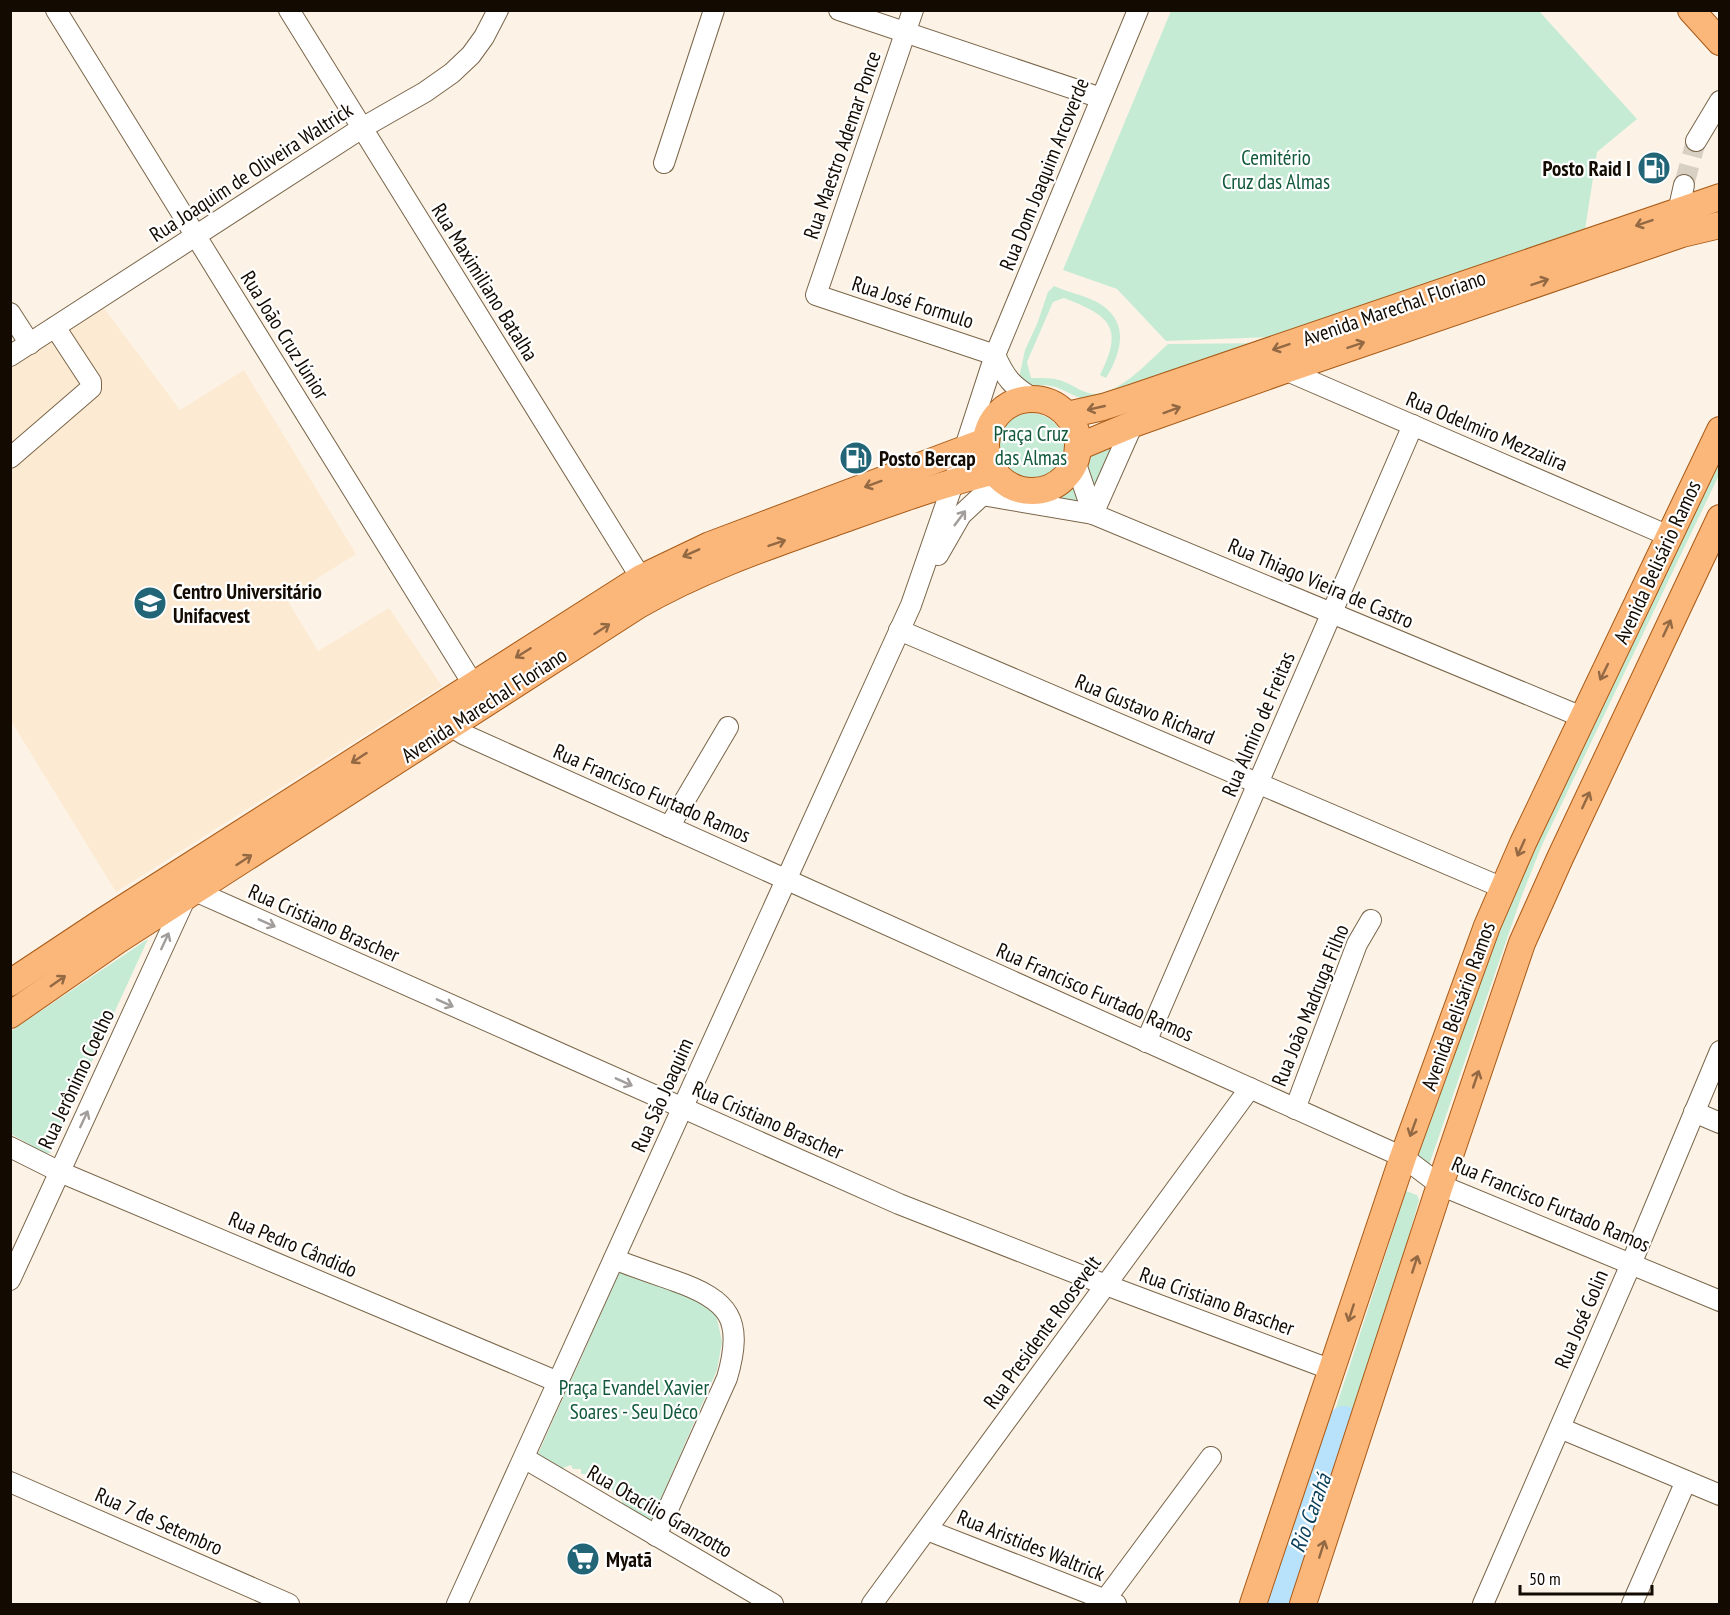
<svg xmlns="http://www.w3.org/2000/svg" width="1730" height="1615" font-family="'PT Sans Narrow',sans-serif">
  <rect width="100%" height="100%" fill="#fcf3e6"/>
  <polygon fill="#fcead3" points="103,307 180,410 244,370 356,554 286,598 318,651 389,608 442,686 116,892 11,721 11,368"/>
  <g fill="#c6ebd5">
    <polygon points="1171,11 1539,11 1637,119 1597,152 1585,230 1274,337 1166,341 1117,289 1063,270"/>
    <path d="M1054 286C1067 292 1083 295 1095 301 1130 319 1123 350 1106 378L1100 375C1124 328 1111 316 1064 298L1053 302 1027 362 1031 378C1043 378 1055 377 1067 383 1074 386 1081 391 1088 393 1114 401 1150 360 1168 344L1271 343 1122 394 1082 399 1056 387 1046 385 1029 387 1019 378 1025 350 1037 324 1048 292Z"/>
    <circle cx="1031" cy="446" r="33"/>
    <polygon points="1133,424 1093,514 1078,447"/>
    <polygon points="1719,455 1719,475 1542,845 1522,895 1428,1168 1411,1159 1514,876"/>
    <polygon points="1075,476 1079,499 1072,504 1036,500 1060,492"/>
    <polygon points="148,939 50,1153 44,1153 11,1134 11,1031"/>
    <path d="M1406 1191 1417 1195 1419 1200 1375 1355 1296 1604H1264C1319 1470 1361 1329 1406 1191Z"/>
    <polygon points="620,1271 695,1294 716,1314 722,1342 717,1370 652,1519 646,1520 624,1509 620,1493 614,1494 612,1489 605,1490 604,1484 597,1485 596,1479 589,1480 588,1474 581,1474 581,1469 573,1469 571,1465 558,1470 537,1456"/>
  </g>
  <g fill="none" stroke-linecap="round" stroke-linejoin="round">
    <polyline stroke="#b8e1fb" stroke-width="32" points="1276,1604 1344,1422"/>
    <polyline stroke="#d9d0c4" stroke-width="20" stroke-dasharray="20 10" stroke-linecap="butt" points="1684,185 1696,141"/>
    <g stroke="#7a6549" stroke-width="22">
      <g id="minor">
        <polyline points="56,10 473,684"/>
        <polyline points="289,10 641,578"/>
        <polyline points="839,10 1101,98"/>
        <polyline points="913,10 816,295 995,355"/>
        <polyline points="1696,141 1720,101"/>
        <polyline points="664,163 714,10"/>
        <polyline points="1678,212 1684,185"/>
        <polyline points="10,313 30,344"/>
        <path d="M995 355C1006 379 1012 386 1034 399"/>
        <polyline points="10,356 362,128 425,92 452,73 471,55 484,37 498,10"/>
        <polyline points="1285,370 1669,536"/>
        <polyline points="10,458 91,388 91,382 55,327"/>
        <polyline points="1075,461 1093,514"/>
        <polyline points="982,495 1093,514 1582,717"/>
        <polyline points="1093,514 1133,424"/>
        <polyline points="938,555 961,515 991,487"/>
        <polyline points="899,630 1503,888"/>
        <polyline points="450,726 465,735 1403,1157 1440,1185 1720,1301"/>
        <polyline points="669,827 728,727"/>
        <polyline points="195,891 899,1204 1106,1285 1332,1370"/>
        <polyline points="1146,1042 1413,425"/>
        <polyline points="1295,1109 1357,944 1371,920"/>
        <polyline points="1694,1112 1720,1123"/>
        <polyline points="10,1147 60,1172 558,1382"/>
        <path d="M614 1259C634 1267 655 1274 675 1281 730 1300 744 1320 727 1378L656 1536"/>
        <polyline points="10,1280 186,897"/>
        <polyline points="1560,1428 1720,1495"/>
        <polyline points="524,1458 773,1604"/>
        <polyline points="10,1482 289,1604"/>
        <polyline points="927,1530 1116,1604"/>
        <polyline points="457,1604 911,605 954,481 995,355 1138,10"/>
        <polyline points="872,1604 1250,1088"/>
        <polyline points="1102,1604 1211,1457"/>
        <polyline points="1483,1604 1631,1264 1720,1051"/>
        <polyline points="1632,1604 1686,1481"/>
      </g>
    </g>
    <g stroke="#a85a16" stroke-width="28">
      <g id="major">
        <polyline points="1691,10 1720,42"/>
        <circle cx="1032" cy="445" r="46"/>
        <polyline points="1067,415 1103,407 1134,397 1720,197"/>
        <polyline points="1078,447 1133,424 1285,370 1682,234 1720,225"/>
        <polyline points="10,983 105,920 641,578 710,545 986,441"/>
        <path d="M10 1015 118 940 637 606C701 569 769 546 839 521 890 503 941 484 995 471"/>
        <polyline points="1253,1604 1403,1157 1487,926 1523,843 1720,430"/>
        <polyline points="1303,1604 1440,1185 1522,943 1560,858 1720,518"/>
      </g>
    </g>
    <use href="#minor" stroke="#fff" stroke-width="20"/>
    <use href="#major" stroke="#fbb67a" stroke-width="26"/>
  </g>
  <defs><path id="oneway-shaft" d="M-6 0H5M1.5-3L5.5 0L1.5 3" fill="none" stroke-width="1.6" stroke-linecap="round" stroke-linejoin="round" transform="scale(1.5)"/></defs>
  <g stroke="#936944">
    <use href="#oneway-shaft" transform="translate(1644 223) rotate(161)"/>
    <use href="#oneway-shaft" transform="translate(1540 282) rotate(-19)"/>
    <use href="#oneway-shaft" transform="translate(1356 345) rotate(-19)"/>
    <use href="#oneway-shaft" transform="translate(1281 347) rotate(161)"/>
    <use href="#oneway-shaft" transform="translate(1096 408) rotate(167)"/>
    <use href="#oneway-shaft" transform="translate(1172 410) rotate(-20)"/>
    <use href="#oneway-shaft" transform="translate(873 484) rotate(160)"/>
    <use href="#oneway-shaft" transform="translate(777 543) rotate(-19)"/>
    <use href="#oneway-shaft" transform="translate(691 553) rotate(156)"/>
    <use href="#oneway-shaft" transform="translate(1667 628) rotate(-65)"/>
    <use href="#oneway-shaft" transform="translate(602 629) rotate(-33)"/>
    <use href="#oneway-shaft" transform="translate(523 653) rotate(148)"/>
    <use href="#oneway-shaft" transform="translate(1604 672) rotate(116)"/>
    <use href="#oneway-shaft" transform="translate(359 758) rotate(147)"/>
    <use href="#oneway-shaft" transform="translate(1586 800) rotate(-65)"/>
    <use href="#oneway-shaft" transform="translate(1521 848) rotate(114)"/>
    <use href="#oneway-shaft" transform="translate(244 860) rotate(-33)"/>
    <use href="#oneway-shaft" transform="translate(58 981) rotate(-35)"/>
    <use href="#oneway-shaft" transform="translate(1476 1079) rotate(-71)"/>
    <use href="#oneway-shaft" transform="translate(1413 1128) rotate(110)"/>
    <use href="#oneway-shaft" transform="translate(1415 1264) rotate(-72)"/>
    <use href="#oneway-shaft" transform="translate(1351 1313) rotate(108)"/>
    <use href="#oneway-shaft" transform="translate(1322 1549) rotate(-72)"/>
  </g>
  <g stroke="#a19d9a">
    <use href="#oneway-shaft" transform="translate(960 518) rotate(-53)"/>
    <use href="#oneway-shaft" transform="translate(267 923) rotate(24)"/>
    <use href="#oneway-shaft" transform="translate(165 941) rotate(-65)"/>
    <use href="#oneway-shaft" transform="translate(445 1003) rotate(24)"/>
    <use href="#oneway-shaft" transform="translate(624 1082) rotate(24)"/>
    <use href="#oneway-shaft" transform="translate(84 1119) rotate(-65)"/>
  </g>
  <defs>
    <g id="fuel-disc" transform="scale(1.725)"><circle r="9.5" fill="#216576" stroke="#fff"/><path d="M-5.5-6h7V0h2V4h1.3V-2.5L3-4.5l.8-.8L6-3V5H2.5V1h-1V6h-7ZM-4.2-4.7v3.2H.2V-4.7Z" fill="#fff"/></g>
    <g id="university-disc" transform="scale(1.725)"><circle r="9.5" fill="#216576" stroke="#fff"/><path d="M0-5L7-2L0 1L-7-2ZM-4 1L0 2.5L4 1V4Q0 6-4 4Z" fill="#fff"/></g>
    <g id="supermarket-disc" transform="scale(1.725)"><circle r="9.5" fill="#216576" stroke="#fff"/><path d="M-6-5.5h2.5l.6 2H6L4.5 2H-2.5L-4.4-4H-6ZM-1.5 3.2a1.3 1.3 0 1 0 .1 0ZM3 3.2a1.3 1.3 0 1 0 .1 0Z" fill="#fff"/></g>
  </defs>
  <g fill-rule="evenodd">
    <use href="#fuel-disc" x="1654" y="168"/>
    <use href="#fuel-disc" x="856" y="458"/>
    <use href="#university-disc" x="150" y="603"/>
    <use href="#supermarket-disc" x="583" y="1559"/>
  </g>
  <g text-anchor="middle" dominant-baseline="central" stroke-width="4.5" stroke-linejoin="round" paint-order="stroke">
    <g font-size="21" fill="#130b02" stroke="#fff">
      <text transform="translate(842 145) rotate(-71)">Rua Maestro Ademar Ponce</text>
      <text transform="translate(251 172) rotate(-33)">Rua Joaquim de Oliveira Waltrick</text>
      <text transform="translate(1044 174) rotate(-68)">Rua Dom Joaquim Arcoverde</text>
      <text transform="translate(485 282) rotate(58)">Rua Maximiliano Batalha</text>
      <text transform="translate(913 302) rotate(18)">Rua José Formulo</text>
      <text transform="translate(1394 308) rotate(-19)">Avenida Marechal Floriano</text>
      <text transform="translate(285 335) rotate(58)">Rua João Cruz Júnior</text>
      <text transform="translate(1487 431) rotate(23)">Rua Odelmiro Mezzalira</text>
      <text transform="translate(1657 562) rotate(-65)">Avenida Belisário Ramos</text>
      <text transform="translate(1321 583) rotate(23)">Rua Thiago Vieira de Castro</text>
      <text transform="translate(484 705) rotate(-33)">Avenida Marechal Floriano</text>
      <text transform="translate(1145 709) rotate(23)">Rua Gustavo Richard</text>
      <text transform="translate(1258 724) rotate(-67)">Rua Almiro de Freitas</text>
      <text transform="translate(652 793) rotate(24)">Rua Francisco Furtado Ramos</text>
      <text transform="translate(324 923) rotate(24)">Rua Cristiano Brascher</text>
      <text transform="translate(1095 992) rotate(24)">Rua Francisco Furtado Ramos</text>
      <text transform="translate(1310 1005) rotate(-68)">Rua João Madruga Filho</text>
      <text transform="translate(1458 1006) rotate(-70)">Avenida Belisário Ramos</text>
      <text transform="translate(76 1079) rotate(-65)">Rua Jerônimo Coelho</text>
      <text transform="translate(662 1095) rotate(-66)">Rua São Joaquim</text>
      <text transform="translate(768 1120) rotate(24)">Rua Cristiano Brascher</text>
      <text transform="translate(1551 1204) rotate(23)">Rua Francisco Furtado Ramos</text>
      <text transform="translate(293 1244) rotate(23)">Rua Pedro Cândido</text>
      <text transform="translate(1217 1301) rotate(20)">Rua Cristiano Brascher</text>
      <text transform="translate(1581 1319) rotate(-67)">Rua José Golin</text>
      <text transform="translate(1042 1332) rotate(-54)">Rua Presidente Roosevelt</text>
      <text transform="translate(660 1511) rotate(30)">Rua Otacílio Granzotto</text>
      <text transform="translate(159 1521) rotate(24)">Rua 7 de Setembro</text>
      <text transform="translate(1031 1545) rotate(22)">Rua Aristides Waltrick</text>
    </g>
    <g font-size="21" fill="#11593a" stroke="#fff">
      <text x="1276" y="157">Cemitério<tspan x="1276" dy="24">Cruz das Almas</tspan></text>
      <text x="1031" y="433">Praça Cruz<tspan x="1031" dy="24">das Almas</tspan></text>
      <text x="634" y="1387">Praça Evandel Xavier<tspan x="634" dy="24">Soares - Seu Déco</tspan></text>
    </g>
    <g font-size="21" font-weight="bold" fill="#130b02" stroke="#fff" text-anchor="start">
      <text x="1631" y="168" text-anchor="end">Posto Raid I</text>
      <text x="879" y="458">Posto Bercap</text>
      <text x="173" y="591">Centro Universitário<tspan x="173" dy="24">Unifacvest</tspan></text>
      <text x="606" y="1559">Myatã</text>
    </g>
    <g font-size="22" font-style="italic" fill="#083e58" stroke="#fff">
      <text transform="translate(1310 1513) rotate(-70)">Rio Carahá</text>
    </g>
  </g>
  <rect width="1730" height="1615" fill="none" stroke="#130b02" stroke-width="24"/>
  <path d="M1520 1585v9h132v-9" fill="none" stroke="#130b02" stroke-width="3"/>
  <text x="1529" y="1585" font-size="18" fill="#130b02" stroke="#ffffff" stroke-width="4.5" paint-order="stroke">50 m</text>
</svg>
